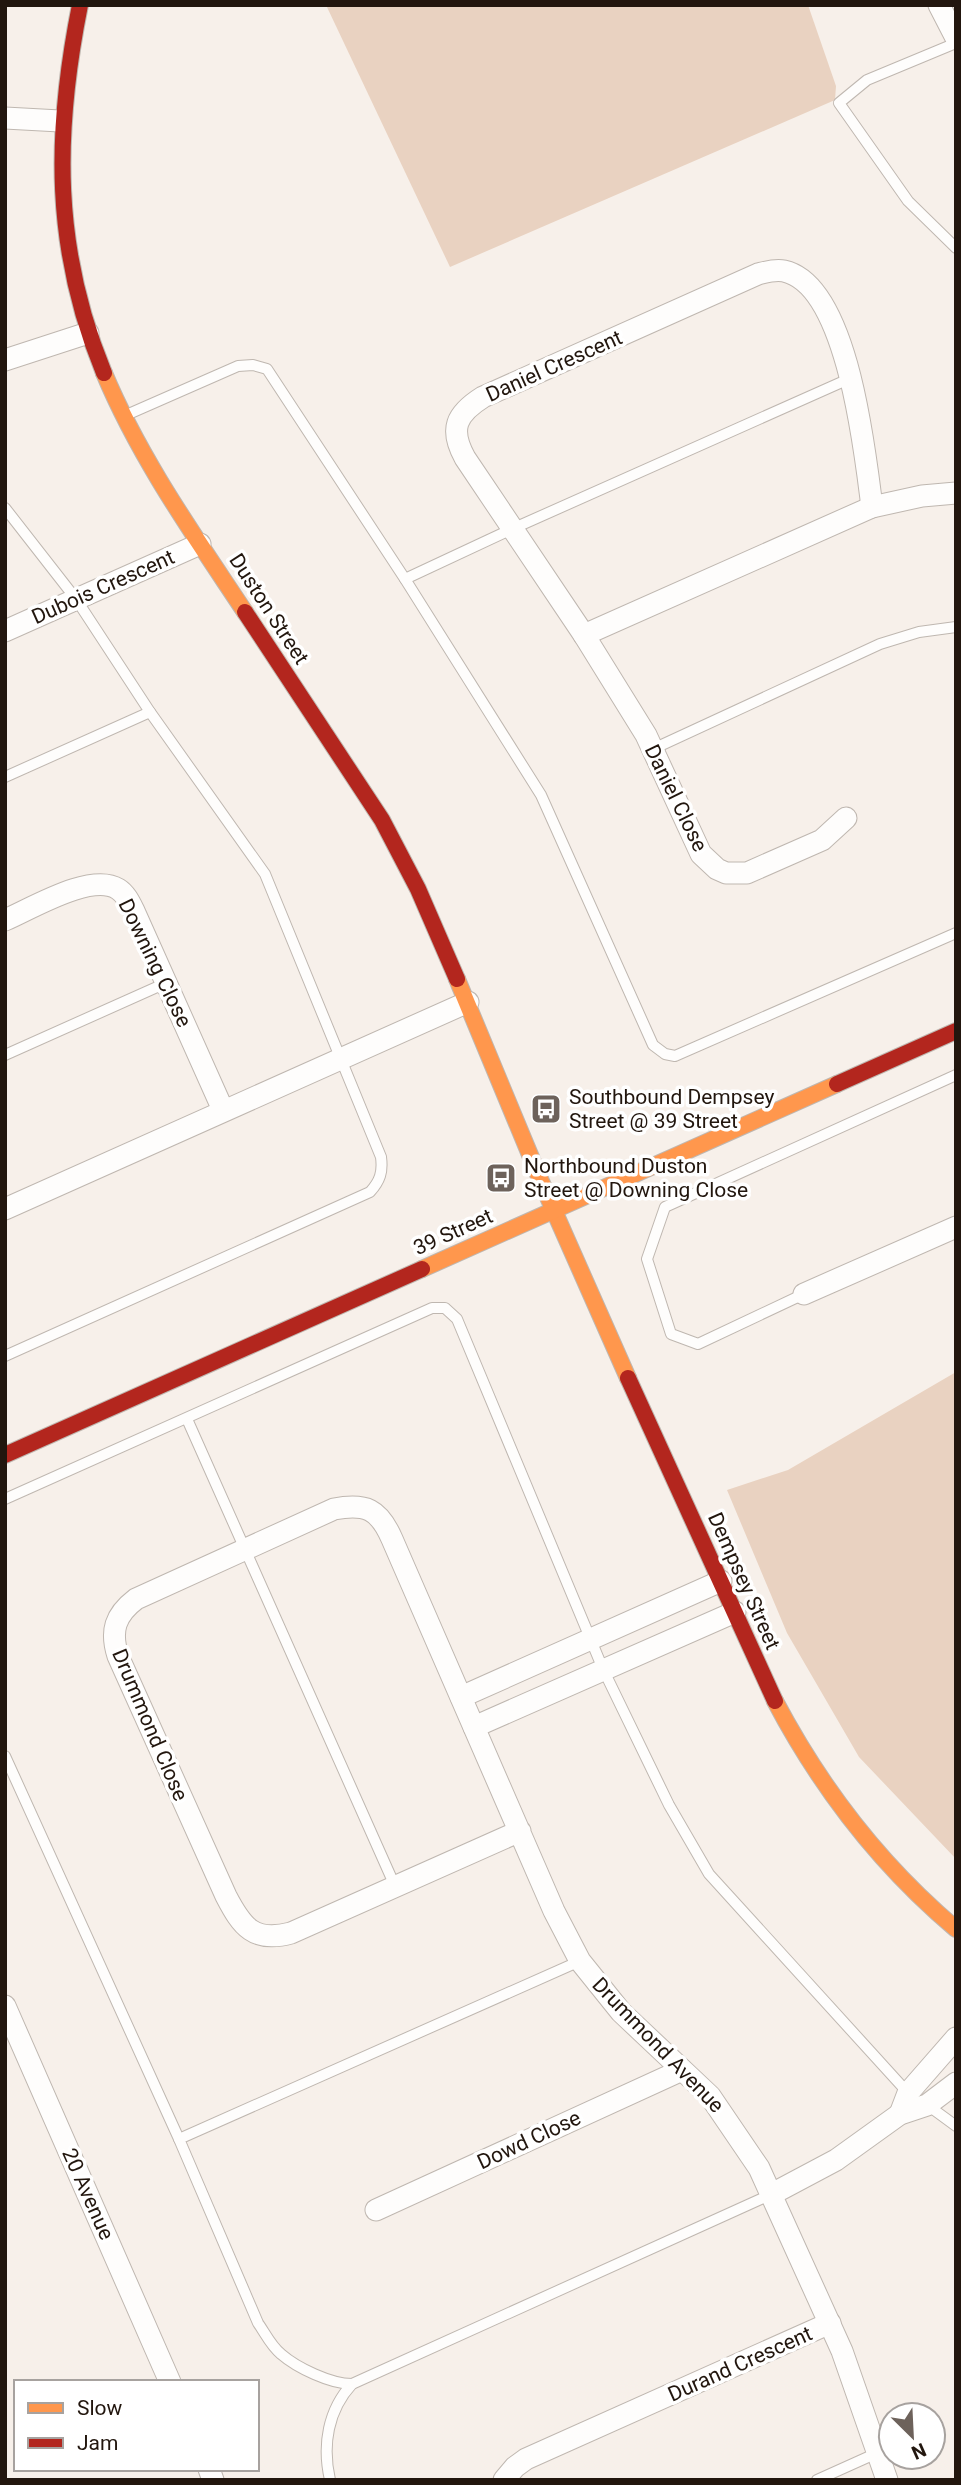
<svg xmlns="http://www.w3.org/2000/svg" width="961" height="2485" font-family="Roboto,sans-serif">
  <rect width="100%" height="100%" fill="#f7f0ea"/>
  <g fill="#e9d2c1">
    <polygon points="326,5 808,5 836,86 835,100 450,267"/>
    <polygon points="956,1372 956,1859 859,1757 787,1633 727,1490 788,1470"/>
  </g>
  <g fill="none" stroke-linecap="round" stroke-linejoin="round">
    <g stroke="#bfb7b0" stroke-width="12">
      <g id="lane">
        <polyline points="956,43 867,80 839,103 908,201 956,248"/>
        <polyline points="124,416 238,366 253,365 267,369 405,579 541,795 653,1045 665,1054 675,1056 956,933"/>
        <path d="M5 508 76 599 150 712 265 874 381 1157C383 1172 380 1181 370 1192L5 1356"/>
        <polyline points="405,579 512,529 851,378"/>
        <polyline points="653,749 880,644 919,632 956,627"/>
        <polyline points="5,777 150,712"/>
        <polyline points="5,1055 166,983"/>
        <polyline points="804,1294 698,1344 671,1334 647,1259 665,1207 956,1075"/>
        <polyline points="187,1419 395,1886"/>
        <polyline points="5,1499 432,1308 445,1308 457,1319 603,1669 669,1805 709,1874 909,2094"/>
        <polyline points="5,1756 179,2139"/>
        <polyline points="926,2104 956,2126"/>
        <path d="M352 2384C331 2384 297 2368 281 2354 271 2346 265 2333 258 2323L179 2139 580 1961"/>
        <path d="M330 2480C322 2445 328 2410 352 2384L772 2194"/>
        <polyline points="817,2480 877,2453"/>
      </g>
    </g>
    <g stroke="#bfb7b0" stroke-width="23">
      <g id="street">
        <polyline points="939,5 956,38"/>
        <polyline points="5,118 60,121"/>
        <polyline points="5,360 88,333"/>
        <polyline points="5,631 200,544"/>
        <polyline points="584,635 872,507 922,496 956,493"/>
        <path d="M846 818 822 840 747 873H726L717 869 701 854 646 735 584 635 465 458C449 429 456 414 483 397L758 274C766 272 775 269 784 271 848 285 865 453 872 507"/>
        <path d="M5 920C31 909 91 872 118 889 126 894 130 903 134 911L223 1110"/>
        <polyline points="5,1209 468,1002"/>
        <polyline points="804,1294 956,1227"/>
        <polyline points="461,1697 721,1581"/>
        <polyline points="474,1727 735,1612"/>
        <path d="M520 1831 291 1933C254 1943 242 1927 226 1896L118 1656C110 1631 115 1615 136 1599L334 1509C366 1503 379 1509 392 1539L554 1911 580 1961 621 2012 710 2096 759 2168 842 2351 887 2480"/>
        <polyline points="5,2006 170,2382"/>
        <polyline points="900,2114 908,2093 956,2038"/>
        <polyline points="772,2194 836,2160 900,2114 927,2105 956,2083"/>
        <polyline points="376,2210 682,2070"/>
        <polyline points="209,2469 213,2480"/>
        <polyline points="504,2480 515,2467 526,2459 830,2323"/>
      </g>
    </g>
    <g stroke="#bfb7b0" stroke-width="18">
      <g id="slow">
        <path d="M104 373C140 459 194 535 245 612"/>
        <polyline points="457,979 540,1179 628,1378"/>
        <polyline points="422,1269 837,1084"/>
        <path d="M775 1701C822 1790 880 1865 956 1929"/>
      </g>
    </g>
    <g stroke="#bfb7b0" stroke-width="18">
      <g id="jam">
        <path d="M80 5C54 134 53 249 104 373"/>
        <polyline points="245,612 382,820 418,889 457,979"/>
        <polyline points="837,1084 956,1031"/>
        <polyline points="628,1378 775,1701"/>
        <polyline points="5,1455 422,1269"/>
      </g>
    </g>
    <use href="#lane" stroke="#fefdfc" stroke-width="10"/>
    <use href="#street" stroke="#fefdfc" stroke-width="21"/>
    <use href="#slow" stroke="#ff974d" stroke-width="16"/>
    <use href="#jam" stroke="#b3261e" stroke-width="16"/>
  </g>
  <defs>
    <g id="bus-square" transform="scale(1.575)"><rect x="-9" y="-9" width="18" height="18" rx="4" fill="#6d625b" stroke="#fff"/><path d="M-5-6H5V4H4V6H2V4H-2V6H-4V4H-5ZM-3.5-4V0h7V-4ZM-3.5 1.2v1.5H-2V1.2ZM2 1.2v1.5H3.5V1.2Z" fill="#fff"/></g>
  </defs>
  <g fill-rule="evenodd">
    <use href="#bus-square" x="546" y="1109"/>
    <use href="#bus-square" x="501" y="1178"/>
  </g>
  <g text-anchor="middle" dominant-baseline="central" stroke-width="7" stroke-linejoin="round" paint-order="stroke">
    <g font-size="21" fill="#22160e" stroke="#fff">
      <text transform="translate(554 366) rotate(-24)">Daniel Crescent</text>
      <text transform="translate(103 587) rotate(-24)">Dubois Crescent</text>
      <text transform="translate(269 609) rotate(57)">Duston Street</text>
      <text transform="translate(676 798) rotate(64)">Daniel Close</text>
      <text transform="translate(155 963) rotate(64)">Downing Close</text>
      <text transform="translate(453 1232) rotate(-24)">39 Street</text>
      <text transform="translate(744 1581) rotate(66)">Dempsey Street</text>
      <text transform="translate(150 1725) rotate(67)">Drummond Close</text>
      <text transform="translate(658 2045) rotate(46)">Drummond Avenue</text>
      <text transform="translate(529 2140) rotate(-25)">Dowd Close</text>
      <text transform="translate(88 2194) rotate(66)">20 Avenue</text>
      <text transform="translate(740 2364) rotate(-24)">Durand Crescent</text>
    </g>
    <g font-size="21" fill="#22160e" stroke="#fff" text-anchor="start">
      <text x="569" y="1097">Southbound Dempsey<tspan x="569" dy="24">Street @ 39 Street</tspan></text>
      <text x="524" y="1166">Northbound Duston<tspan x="524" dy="24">Street @ Downing Close</tspan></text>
    </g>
  </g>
  <rect width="961" height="2485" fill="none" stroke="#22160e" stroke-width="14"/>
  <rect x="14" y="2380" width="245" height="91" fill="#ffffff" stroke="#a7a29f" stroke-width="2"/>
  <rect x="28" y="2403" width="35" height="10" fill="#ff974d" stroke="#a7a29f" stroke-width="2"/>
  <text x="77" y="2415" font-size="21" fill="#22160e">Slow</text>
  <rect x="28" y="2438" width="35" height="10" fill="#b3261e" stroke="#a7a29f" stroke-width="2"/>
  <text x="77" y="2450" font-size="21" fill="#22160e">Jam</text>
  <g transform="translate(912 2436) rotate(156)"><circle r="33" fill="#ffffff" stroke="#a7a29f" stroke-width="2"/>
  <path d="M0-5L12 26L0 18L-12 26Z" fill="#6d625b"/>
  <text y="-10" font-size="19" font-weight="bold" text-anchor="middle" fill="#22160e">N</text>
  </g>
</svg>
